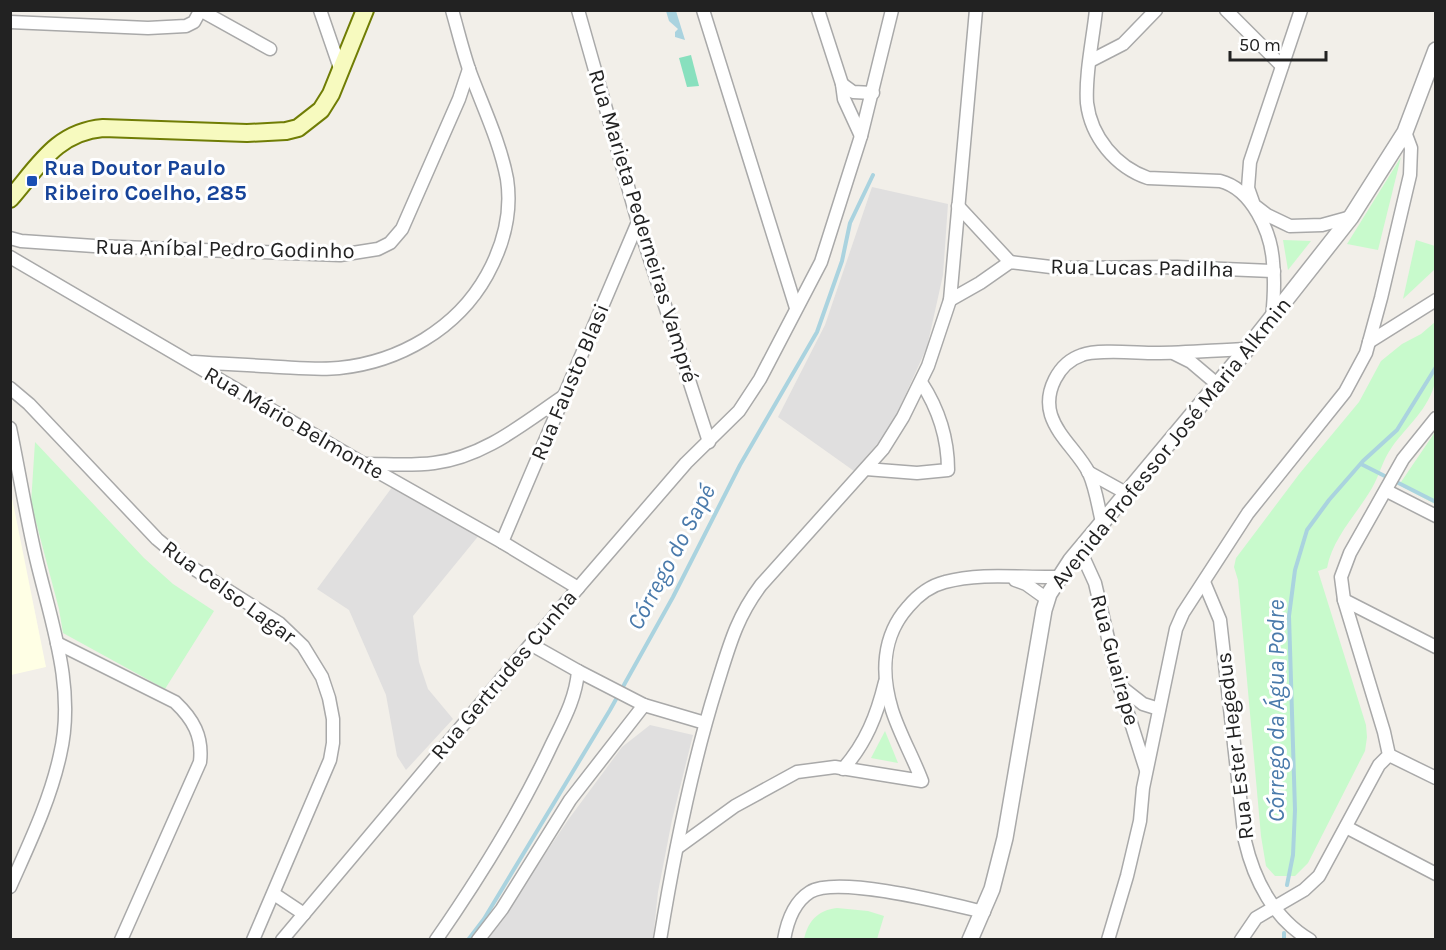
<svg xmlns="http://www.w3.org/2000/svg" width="1446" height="950" font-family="Karla,sans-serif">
  <rect width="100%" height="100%" fill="#f2efe9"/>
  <g fill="#e0dfdf">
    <polygon points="872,187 948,204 943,275 927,347 890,429 854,471 778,417 825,325"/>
    <polygon points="393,486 431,510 480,534 413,616 419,662 428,689 453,719 406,770 397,756 386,695 349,610 317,589"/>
    <polygon points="650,725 693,735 672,820 658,892 653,939 487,940 568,820 622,747"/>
  </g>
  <polygon fill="#ffffe5" points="11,493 46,667 11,675 10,675"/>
  <g fill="#c8facc">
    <polygon points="1401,157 1378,250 1347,244"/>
    <polygon points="1283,240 1311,241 1288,270"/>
    <polygon points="1416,240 1435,246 1435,269 1403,299"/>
    <path d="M1435 322C1436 338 1439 368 1435 382 1429 409 1407 426 1392 447 1383 459 1380 474 1372 488 1357 514 1333 537 1327 568L1318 571 1366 725 1367 737 1365 751 1308 863 1295 876H1275L1266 866 1261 836 1238 580 1234 567 1236 558 1300 473 1359 402 1381 361 1402 344 1421 334Z"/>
    <polygon points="1435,432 1435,504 1399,485"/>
    <polygon points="35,442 144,558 173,584 214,611 165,689 63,633 59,609 31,503"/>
    <polygon points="885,731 898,763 871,758"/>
    <path d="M837 908 868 911 884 916 877 939H804C808 921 818 910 837 908Z"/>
  </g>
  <polygon fill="#88e0be" points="691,55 699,86 687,87 679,58"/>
  <polygon fill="#aad3df" points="666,11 676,11 685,40 675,37 675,32 678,29 669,21"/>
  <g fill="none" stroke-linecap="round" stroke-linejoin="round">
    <g stroke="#aad3df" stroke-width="4">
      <polyline points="1361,464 1436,502"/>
      <polyline points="1287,885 1293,855 1295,810 1289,616 1295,570 1307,530 1329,500 1363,461 1397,430 1436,367"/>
      <polyline points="1284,933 1284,940"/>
      <polyline points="468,940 484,919 610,710 673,597 740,465 817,332 842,261 850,223 873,175"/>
    </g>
    <g stroke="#a9a9a9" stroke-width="15">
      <g id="minor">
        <polyline points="200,10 270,49"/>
        <polyline points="320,10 341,71"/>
        <polyline points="578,10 638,222 709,442"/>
        <polyline points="703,10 796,308"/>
        <polyline points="818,10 842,84 844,99 861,136"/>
        <path d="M1096 10C1093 39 1085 74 1087 103 1091 137 1116 167 1148 178L1220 181C1252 189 1271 232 1273 262 1275 281 1274 299 1272 318"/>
        <polyline points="1226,10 1282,66"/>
        <polyline points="1301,10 1250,162 1248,188 1254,205 1267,215 1290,226 1322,225 1351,217"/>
        <polyline points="10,22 148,28 186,26 194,22 200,11"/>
        <polyline points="1090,61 1123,44 1156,10"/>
        <polyline points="842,84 853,92 873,93"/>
        <polyline points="958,206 1010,262"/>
        <polyline points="10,238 21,241 94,246 340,255 378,249 390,243 402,229 459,99 469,69"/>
        <polyline points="10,257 364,464 502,542 578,588"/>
        <polyline points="950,300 980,283 1010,262 1059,268 1177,267 1274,271"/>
        <polyline points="1369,342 1436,300"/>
        <polyline points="1175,354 1191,362 1217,384"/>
        <path d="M194 362C222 364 251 365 280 367 299 368 320 370 339 368 399 362 457 329 487 275 503 246 512 212 507 179 500 142 483 107 470 72 463 52 458 31 452 10"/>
        <polyline points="10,388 29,404 157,539 188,565 279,623 303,646 322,677 329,698 333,719 333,743 330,760 253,940"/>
        <path d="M10 428C19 471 26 515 36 558 51 622 76 688 60 755 50 801 29 844 10 887"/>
        <path d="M365 464C388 464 412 466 434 463 484 457 524 423 564 396"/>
        <path d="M866 469 917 473 948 470C948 438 938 408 921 382"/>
        <polyline points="1088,472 1126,493"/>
        <polyline points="1387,491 1436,516"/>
        <path d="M1102 522C1098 506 1096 489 1089 473 1079 453 1058 437 1051 415 1044 392 1058 363 1082 355 1098 349 1136 353 1155 353 1186 353 1217 350 1247 349"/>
        <polyline points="502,542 638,222"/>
        <polyline points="1080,550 1095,583 1119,685 1146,770"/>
        <polyline points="1015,580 1026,584 1047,599"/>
        <path d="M1204 582 1220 620 1245 841C1254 880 1274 919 1310 940"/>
        <polyline points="1344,600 1436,647"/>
        <path d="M57 643 175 702C193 719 203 736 200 762L121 940"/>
        <polyline points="578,671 644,705 705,723"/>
        <polyline points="1120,686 1143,704 1159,709"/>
        <polyline points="1389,755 1436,778"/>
        <path d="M843 769C866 743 877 715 885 682"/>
        <polyline points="1346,827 1436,874"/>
        <path d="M677 848 735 806 797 772 835 767 922 781C913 757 900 735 892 710 881 674 882 636 908 607 918 595 929 586 945 582 981 572 1022 578 1059 577"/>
        <polyline points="274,894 304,914"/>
        <polyline points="282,940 578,588 686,463 739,411 760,379 821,262 861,136 892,10"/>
        <path d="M436 940C479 878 518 816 550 748 562 723 576 699 578 671L532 645"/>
        <polyline points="478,940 502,909 570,800 644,705"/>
        <path d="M660 940C674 854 691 768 717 685 729 647 736 618 761 585L883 449 903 417 928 366 950 300 976 10"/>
        <path d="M784 940C787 922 794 902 810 892 838 875 950 904 984 912"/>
        <polyline points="1108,940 1127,876 1140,821 1143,788 1176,629 1183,613 1248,513 1345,392 1366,353 1381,298 1410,175 1411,148 1405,132"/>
        <polyline points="1241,940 1256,918 1304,890 1319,876 1379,765 1389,755 1384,732 1344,600 1341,577 1350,553 1403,459 1436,418"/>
      </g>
    </g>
    <g stroke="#a9a9a9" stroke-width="18">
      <polyline id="tertiary" points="970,940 992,889 1005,838 1044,610 1049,594 1071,560 1247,349 1351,217 1405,132 1436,50"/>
    </g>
    <g stroke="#707d05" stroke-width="20">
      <path id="secondary" d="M10 199C38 167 56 132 103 128L247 133 286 131 298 128 321 110 331 94 365 10"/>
    </g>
    <use href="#minor" stroke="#fff" stroke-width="12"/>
    <use href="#tertiary" stroke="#fff" stroke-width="15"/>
    <use href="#secondary" stroke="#f7fabf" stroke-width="16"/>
  </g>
  <rect fill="#1a4fb4" stroke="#fff" stroke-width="2" x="26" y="175" width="12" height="12" rx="3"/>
  <g text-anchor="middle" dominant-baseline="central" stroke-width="6" stroke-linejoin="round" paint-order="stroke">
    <g font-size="22" font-weight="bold" fill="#164399" stroke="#fff" text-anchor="start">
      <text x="44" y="168">Rua Doutor Paulo<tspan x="44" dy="25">Ribeiro Coelho, 285</tspan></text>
    </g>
    <g font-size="22" fill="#222" stroke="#fff">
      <text transform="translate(643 226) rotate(73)">Rua Marieta Pederneiras Vampré</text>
      <text transform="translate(225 249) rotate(1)">Rua Aníbal Pedro Godinho</text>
      <text transform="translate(1142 268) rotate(1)">Rua Lucas Padilha</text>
      <text transform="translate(570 382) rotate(-67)">Rua Fausto Blasi</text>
      <text transform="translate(294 423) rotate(30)">Rua Mário Belmonte</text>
      <text transform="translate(1171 443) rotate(-51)">Avenida Professor José Maria Alkmin</text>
      <text transform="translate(229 592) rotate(36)">Rua Celso Lagar</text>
      <text transform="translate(1115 660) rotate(75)">Rua Guairape</text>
      <text transform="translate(504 675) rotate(-50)">Rua Gertrudes Cunha</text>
      <text transform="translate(1235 746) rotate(-97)">Rua Ester Hegedus</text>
    </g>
    <g font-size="24" font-style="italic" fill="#4a7aab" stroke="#fff">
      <text transform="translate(671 557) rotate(-62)">Córrego do Sapé</text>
      <text transform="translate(1276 711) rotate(-90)">Córrego da Água Podre</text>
    </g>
  </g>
  <rect width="1446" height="950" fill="none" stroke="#222222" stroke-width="24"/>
  <path d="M1230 51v9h96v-9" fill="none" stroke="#222222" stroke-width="3"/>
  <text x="1239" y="51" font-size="18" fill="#222222" stroke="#ffffff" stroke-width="4.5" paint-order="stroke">50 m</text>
</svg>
